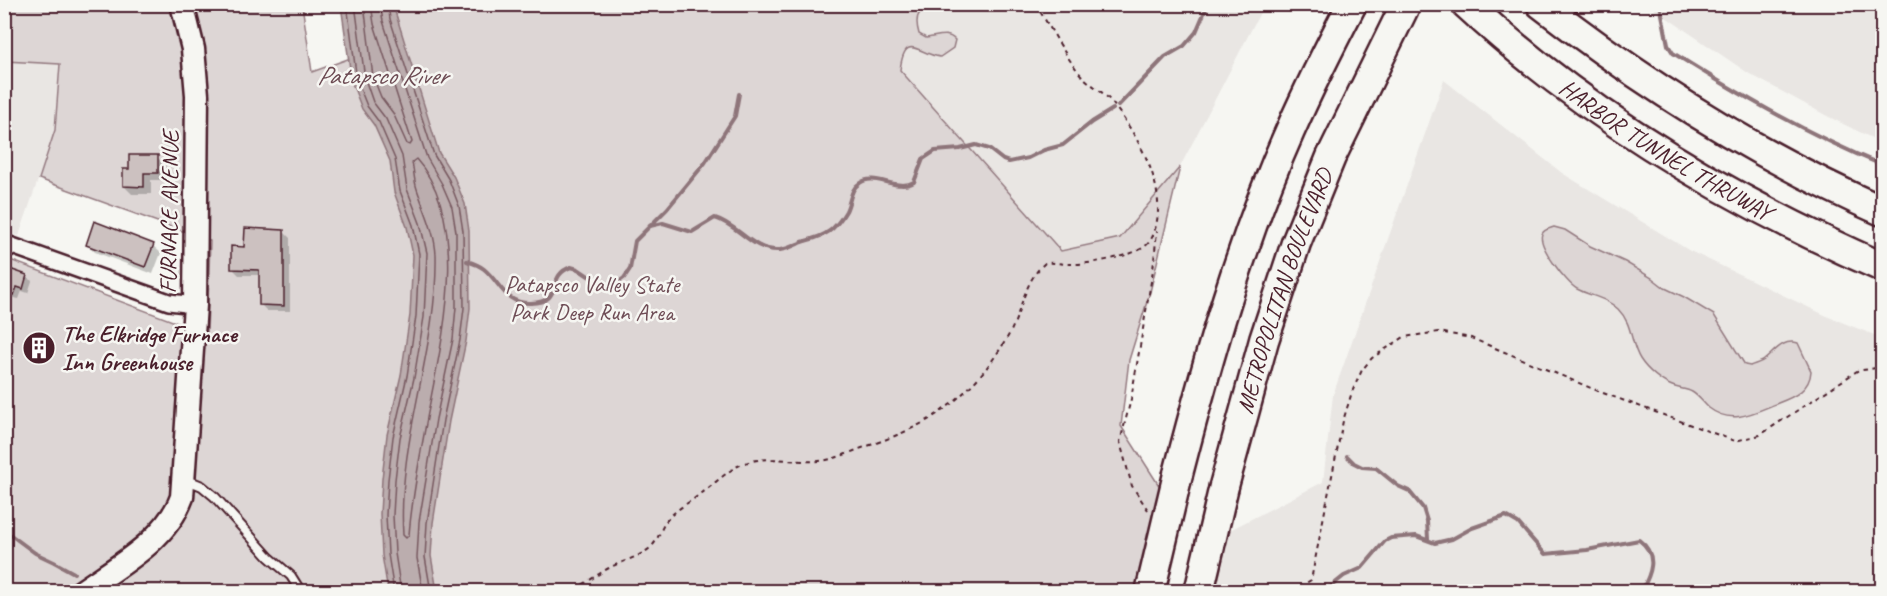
<svg xmlns="http://www.w3.org/2000/svg" width="1887" height="596" font-family="Caveat,sans-serif">
  <rect width="100%" height="100%" fill="#f6f6f2"/>
  <filter id="ink" filterUnits="userSpaceOnUse"><feTurbulence type="fractalNoise" baseFrequency=".0167" numOctaves="2"/><feDisplacementMap in="SourceGraphic" scale="12" xChannelSelector="R" yChannelSelector="G"/><feConvolveMatrix kernelMatrix="1 2 1 2 8 2 1 2 1" color-interpolation-filters="sRGB"/></filter>
  <g filter="url(#ink)">
    <g fill="#e9e6e3">
      <polygon points="1655,4 1882,5 1882,143 1829,117 1748,73 1654,9"/>
      <polygon points="843,5 1264,5 1180,167 1120,238 1061,251"/>
      <polygon points="5,61 60,63 55,130 19,236 5,232"/>
      <polygon points="1444,80 1562,173 1690,251 1831,318 1882,338 1882,591 1214,592 1226,532 1323,482 1333,395"/>
    </g>
    <g fill="#ddd6d5" stroke="#947a80" stroke-width="1.5">
      <path d="M5 5H302L312 72 403 39 393 5H939C920 9 913 13 919 34L926 38C937 37 947 31 955 40L953 48 940 57C918 54 905 31 900 70L1061 251 1120 238 1180 167 1150 292 1129 360 1121 426 1160 487 1135 591H5V258L207 334 210 241 39 179 55 130 60 64 5 61Z"/>
      <path d="M1554 227 1565 230 1590 246 1625 262 1652 278 1665 288 1684 297 1714 315 1745 365 1750 366C1754 364 1760 363 1764 360 1774 353 1782 338 1798 343L1811 371C1810 390 1794 397 1778 403 1755 412 1732 426 1709 408 1703 403 1699 396 1692 392 1687 389 1681 389 1675 387 1662 383 1647 370 1640 359 1630 343 1633 324 1618 309 1607 298 1590 296 1577 289 1567 284 1537 245 1542 234 1544 229 1549 229 1554 227Z"/>
    </g>
    <polygon fill="#bbadae" stroke="#8e747a" stroke-width="1.5" points="341,5 393,5 439,153 454,177 465,204 469,231 470,308 466,341 449,421 433,523 431,556 437,591 388,591 382,555 380,514 382,479 387,435 401,375 410,315 413,255 407,227 394,192 390,161 374,125 362,109 352,83"/>
    <g fill="#0003">
      <polygon points="157,157 165,165 165,180 151,180 151,194 132,194 124,186 130,171"/>
      <polygon points="283,231 290,238 290,311 267,311 261,305 260,275 239,275 232,268 245,248"/>
      <polygon points="87,244 153,246 161,253 153,274 95,252"/>
      <polygon points="27,276 32,281 28,293 22,291 19,299 10,297 5,292"/>
    </g>
    <g fill="none" stroke-linecap="round" stroke-linejoin="round">
      <g stroke="#77585f" stroke-width="1.5">
        <polyline points="347,4 357,81 367,106 379,122 395,159 400,191 413,225 419,254 416,316 407,376 393,437 388,480 386,515 388,554 394,592"/>
        <polyline points="355,4 365,79 373,102 386,119 402,156 407,189 420,223 427,253 424,317 414,378 400,438 395,480 393,515 395,553 401,592"/>
        <polyline points="364,4 373,77 381,97 393,113 407,144 410,145 412,142 374,24 371,4"/>
        <polyline points="380,4 383,21 427,158 442,184 452,207 456,232 456,307 453,339 436,419 419,522 417,558 423,592"/>
        <polyline points="388,4 390,19 434,155 449,180 459,206 463,231 464,308 460,340 443,420 427,523 425,557 431,592"/>
        <path d="M416 159C473 222 441 344 427 418 420 457 412 496 409 535L406 538 403 535C397 440 438 350 436 255 435 232 424 210 417 189 414 181 414 171 412 162Z"/>
      </g>
      <g stroke="#8e747a" stroke-width="4">
        <path d="M1660 4 1668 45 1673 53C1740 95 1809 135 1882 165"/>
        <polyline points="1118,106 1165,57 1184,46 1196,32 1208,4"/>
        <path d="M650 226 663 223 692 232 715 218C739 225 752 252 780 250 788 249 795 245 802 242 812 239 828 235 835 226 839 222 843 216 846 211 851 201 850 189 860 183 875 172 897 192 914 182L923 159 935 151 960 149 976 145 989 149 1003 160 1009 162 1028 158 1044 150 1063 145 1092 122 1113 109"/>
        <path d="M467 261C473 263 479 265 484 269 501 283 504 304 531 303 565 302 545 276 571 267L578 269 605 287 613 286 624 278 630 269 635 241 667 209 705 163 735 116 739 94"/>
        <polyline points="1347,456 1354,463 1362,467 1376,468 1398,486 1409,491 1423,508 1427,521 1428,539"/>
        <polyline points="4,530 35,553 54,562 74,573"/>
        <path d="M1324 592 1344 576 1362 568 1385 541 1391 538 1416 536 1435 543 1452 539 1472 528 1506 516 1518 523 1545 554 1587 550 1639 540C1659 555 1651 574 1641 592"/>
      </g>
    </g>
    <g fill="#ccc1c0" stroke="#4a1f2b" stroke-width="1.5">
      <polygon points="129,155 158,155 158,173 144,173 144,187 123,186 123,169 129,169"/>
      <polygon points="94,221 154,244 145,267 86,245"/>
      <polygon points="245,228 284,230 284,306 259,305 259,270 231,269 231,246 244,247"/>
      <polygon points="4,267 27,275 23,289 17,287 14,295 4,292"/>
    </g>
    <g fill="none" stroke-linecap="round" stroke-linejoin="round">
      <g stroke="#4a1f2b" stroke-width="12">
        <polyline id="lane" points="185,479 202,486 215,497 269,557 291,576 301,592"/>
      </g>
      <g stroke="#4a1f2b" stroke-width="20">
        <polyline id="street" points="4,243 169,302 195,305"/>
      </g>
      <g stroke="#4a1f2b" stroke-width="27">
        <path id="secondary" d="M81 592C118 566 166 541 182 497L195 305 197 95 193 49 182 4"/>
      </g>
      <g stroke="#4a1f2b" stroke-width="33">
        <g id="highway">
          <path id="s1" d="M1466 4C1588 117 1731 201 1882 267"/>
          <path d="M1541 4C1645 85 1763 158 1882 211"/>
          <path d="M1178 474C1208 358 1241 241 1290 131 1309 88 1330 46 1352 4"/>
          <path id="s2" d="M1224 486 1264 340 1296 243 1331 157 1406 4"/>
        </g>
      </g>
      <g stroke="#4a1f2b" stroke-width="2" stroke-dasharray="4.5 4.5" stroke-linecap="butt">
        <polyline points="1148,510 1132,486 1120,442 1131,399 1153,270 1157,231"/>
        <path d="M566 592C583 587 594 576 609 568 622 561 638 558 650 548 658 541 660 530 666 521 676 509 690 502 702 493 714 484 725 473 738 466 765 453 791 463 819 461 834 460 848 453 862 448 896 436 922 427 951 404 976 383 995 360 1011 331 1022 308 1025 280 1045 263 1053 262 1060 264 1068 264 1087 265 1122 258 1139 250 1148 246 1153 238 1155 229 1168 186 1138 137 1113 104 1103 90 1087 84 1077 70 1061 49 1050 26 1035 4"/>
        <polyline points="1292,592 1311,580 1343,421 1352,392 1362,370 1372,358 1404,337 1439,332 1471,338 1603,393 1735,441 1760,435 1857,371 1882,367"/>
      </g>
      <use href="#lane" stroke="#f6f6f2" stroke-width="8"/>
      <use href="#street" stroke="#f6f6f2" stroke-width="15"/>
      <use href="#secondary" stroke="#f6f6f2" stroke-width="22"/>
      <use href="#highway" stroke="#f6f6f2" stroke-width="28"/>
      <g stroke="#4a1f2b" stroke-width="33" stroke-linecap="butt">
        <g id="highway-bridge">
          <polyline points="1150,592 1178,474"/>
          <polyline points="1199,592 1224,486"/>
        </g>
      </g>
      <use href="#highway-bridge" stroke="#f6f6f2" stroke-width="28"/>
    </g>
  </g>
  <defs>
    <g id="building-disc" transform="scale(1.725)"><circle r="9.5" fill="#4a1f2b" stroke="#f6f6f2"/><path d="M-4-6H4V6H1V3H-1V6H-4ZM-2.5-4.3h1.7v1.8h-1.7ZM.8-4.3h1.7v1.8H.8ZM-2.5-1h1.7V.8h-1.7ZM.8-1h1.7V.8H.8Z" fill="#fff"/></g>
  </defs>
  <g fill-rule="evenodd">
    <use href="#building-disc" x="39" y="348"/>
  </g>
  <g text-anchor="middle" dominant-baseline="central" stroke-width="5" stroke-linejoin="round" paint-order="stroke">
    <g font-size="24" fill="#4a1f2b" stroke="#f6f6f2">
      <text stroke="none"><textPath href="#s1" startOffset="248">HARBOR TUNNEL THRUWAY</textPath></text>
      <text transform="translate(169 212) rotate(-89)">FURNACE AVENUE</text>
      <text stroke="none"><textPath href="#s2" startOffset="204">METROPOLITAN BOULEVARD</textPath></text>
    </g>
    <g font-size="24" fill="#6f4d56" stroke="#f6f6f2">
      <text x="592" y="284">Patapsco Valley State<tspan x="592" dy="28">Park Deep Run Area</tspan></text>
    </g>
    <g font-size="24" font-weight="bold" fill="#4a1f2b" stroke="#f6f6f2" text-anchor="start">
      <text x="62" y="334">The Elkridge Furnace<tspan x="62" dy="28">Inn Greenhouse</tspan></text>
    </g>
    <g font-size="26" font-style="italic" fill="#6c4a52" stroke="#f6f6f2">
      <text x="382" y="75">Patapsco River</text>
    </g>
  </g>
  <rect width="1887" height="596" fill="none" stroke="#f6f6f2" stroke-width="24"/>
  <rect x="12" y="12" width="1863" height="572" fill="none" stroke="#4a1f2b" stroke-width="2" filter="url(#ink)"/>
</svg>
